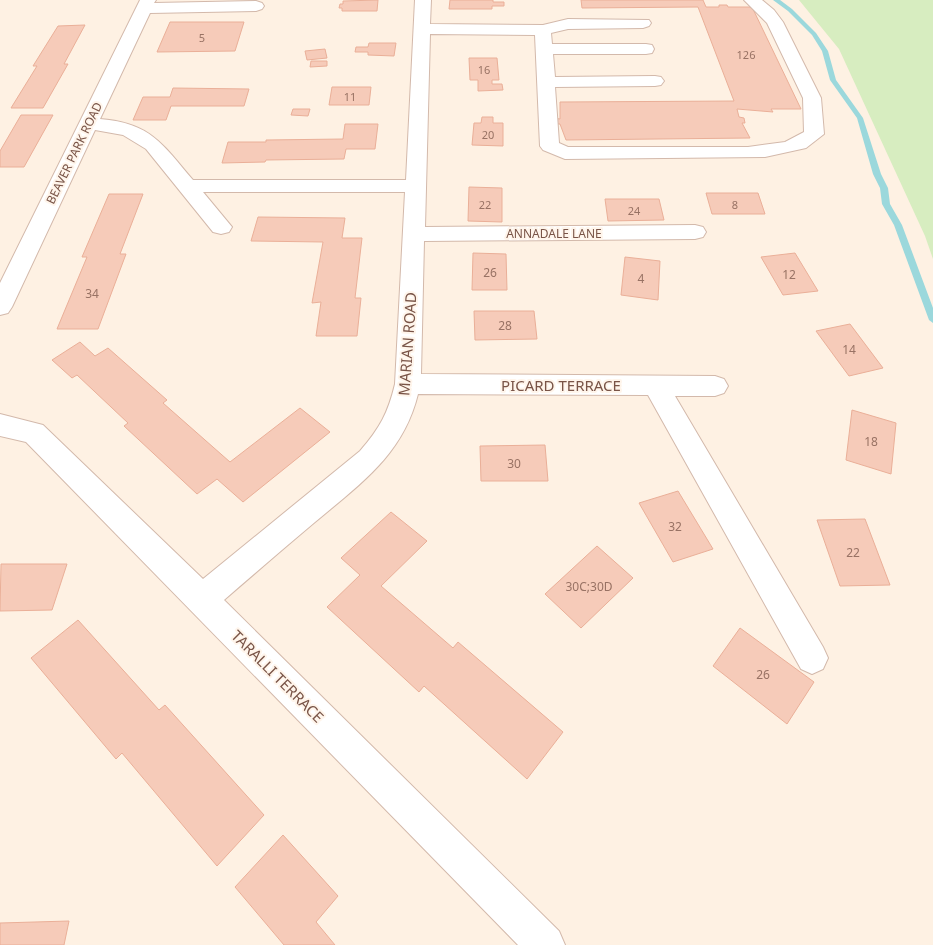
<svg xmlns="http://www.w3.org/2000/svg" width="933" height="945" font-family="'Noto Sans',sans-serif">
  <rect width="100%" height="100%" fill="#fef1e3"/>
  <polygon fill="#d7edc0" points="799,0 933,0 933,259 925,236 839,49"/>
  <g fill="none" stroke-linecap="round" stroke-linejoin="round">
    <polygon fill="#9bd8dc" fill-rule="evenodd" points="773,0 780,0 792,9 816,33 828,51 836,80 863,118 881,174 888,188 890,204 902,225 933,308 933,323 929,320 894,225 882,204 880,188 873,174 857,118 830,80 822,51 812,35 788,11"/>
  </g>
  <g fill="#f6cbb9" stroke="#eaaf98">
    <polygon points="378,0 377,11 342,11 342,8 339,8 340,4 343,4 343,1"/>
    <polygon points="450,0 493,0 493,2 504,2 504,6 492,6 492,9 449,9"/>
    <polygon points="581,0 703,0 706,7 719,7 719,5 727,5 728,7 752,7 801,109 771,109 773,112 737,109 739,117 744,118 745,123 742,123 750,138 566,140 560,124 553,124 553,118 560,119 560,102 734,101 698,7 582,8"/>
    <polygon points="170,22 244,22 235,51 157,52"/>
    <polygon points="85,25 64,64 68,64 43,108 11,108 37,66 33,66 58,26"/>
    <polygon points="369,43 396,43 394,56 368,55 368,52 355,52 356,47 368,47"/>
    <polygon points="325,49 327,58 307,60 305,51"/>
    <polygon points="469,58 497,58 499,80 492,80 492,84 502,84 503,90 478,91 478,80 470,80"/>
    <polygon points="311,61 327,61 327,66 310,67"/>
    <polygon points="332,87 371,87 369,105 329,105"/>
    <polygon points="173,88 249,89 244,106 171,106 166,120 133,120 143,97 170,97"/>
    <polygon points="293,109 310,109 308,116 291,115"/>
    <polygon points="21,115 53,115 24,167 0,167 0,151"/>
    <polygon points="482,117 493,117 493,123 503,123 503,146 472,145 474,123 481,123"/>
    <polygon points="345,124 378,124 375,149 346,149 344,159 266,160 265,162 222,163 228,142 266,142 266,140 343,139"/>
    <polygon points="469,187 502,188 502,222 468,221"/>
    <polygon points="706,193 758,193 765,214 712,214"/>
    <polygon points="109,194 143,194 120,254 126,254 98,329 57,329 87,257 82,257"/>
    <polygon points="605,199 659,199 664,220 608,221"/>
    <polygon points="258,217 345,218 342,238 362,238 355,298 361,298 357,336 316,336 321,302 312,303 323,242 251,241"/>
    <polygon points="473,253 506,254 507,290 472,290"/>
    <polygon points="795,253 818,291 783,295 761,257"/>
    <polygon points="625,257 660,261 658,300 621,295"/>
    <polygon points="474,311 534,311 537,339 475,340"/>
    <polygon points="850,324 883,368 849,376 816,331"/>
    <polygon points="80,342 95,356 108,348 167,400 163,403 230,462 300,408 330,432 243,502 217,479 197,494 124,426 128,423 77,375 72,378 52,360"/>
    <polygon points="852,410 896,423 891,474 846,460"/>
    <polygon points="545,445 548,481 481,481 480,446"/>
    <polygon points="678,491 713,549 673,562 639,503"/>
    <polygon points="391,512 427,541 381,586 453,648 458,642 563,732 527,779 424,686 419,692 327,607 360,575 341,558"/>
    <polygon points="865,519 890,585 840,586 817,520"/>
    <polygon points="597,546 633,578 581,628 545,594"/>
    <polygon points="1,564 67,564 52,610 0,611"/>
    <polygon points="78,620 159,710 165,705 264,815 217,866 122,753 116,759 31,658"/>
    <polygon points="740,628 814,682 787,724 713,666"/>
    <polygon points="283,835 338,896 316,922 335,945 284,945 235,887"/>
    <polygon points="69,921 64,945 0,945 0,923"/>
  </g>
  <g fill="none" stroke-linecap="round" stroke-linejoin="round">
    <g stroke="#d3b9ab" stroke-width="2">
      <path id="minor" d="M140 0H156L154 3 256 1 262 3 264 6 262 9 256 11 150 13 100 119C151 123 162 144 193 180H406L415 0H431L430 24 543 25 568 19 649 20 651 23 649 26 643 28 568 29 551 33 552 44H646L652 45 654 49 652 53 646 54H553L555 77 655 76 661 77 664 81 661 85 655 86 555 87 559 143 568 147H748L785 142 804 132 803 98 767 23 744 0H762L774 10 783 22 821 98 824 134 806 148 765 157 565 159 543 150 540 146 535 35 430 34 425 227 695 225 703 227 706 232 703 237 695 239 424 241 421 374 715 376 724 379 728 386 724 393 715 396H675L823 647 828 658 823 669 812 674 801 669 648 395 418 394C403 455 360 484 315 522 284 548 254 574 224 600L559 931 565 945H518L26 442 0 436V414L43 425 203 579 360 451C380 428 388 413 395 384L405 192H203L232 227 229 232 221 234 213 232 146 149 123 135 95 130 12 307 8 313 0 315V283Z"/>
    </g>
    <use href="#minor" fill="#fff" fill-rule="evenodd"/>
  </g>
  <g text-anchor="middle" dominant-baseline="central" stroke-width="4" stroke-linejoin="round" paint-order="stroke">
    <g font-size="11" fill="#987264">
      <text x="202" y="37">5</text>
      <text x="746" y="54">126</text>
      <text x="484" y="69">16</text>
      <text x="350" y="96">11</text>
      <text x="488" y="134">20</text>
      <text x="485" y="204">22</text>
      <text x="735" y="204">8</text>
      <text x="634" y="210">24</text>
    </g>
    <g font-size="12" fill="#795447" stroke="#fff5eb">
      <text transform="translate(74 153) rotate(-64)">BEAVER PARK ROAD</text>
      <text x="554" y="233">ANNADALE LANE</text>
    </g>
    <g font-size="12" fill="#987264">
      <text x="490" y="272">26</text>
      <text x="789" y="274">12</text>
      <text x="641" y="278">4</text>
      <text x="92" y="293">34</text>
      <text x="505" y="325">28</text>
      <text x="849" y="349">14</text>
      <text x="871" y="441">18</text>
      <text x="514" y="463">30</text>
      <text x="675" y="526">32</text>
      <text x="853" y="552">22</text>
      <text x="589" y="586">30C;30D</text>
      <text x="763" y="674">26</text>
    </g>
    <g font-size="15" fill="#795447" stroke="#fff5eb">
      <text transform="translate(407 344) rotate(-86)">MARIAN ROAD</text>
      <text x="561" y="385">PICARD TERRACE</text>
      <text transform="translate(278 676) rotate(45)">TARALLI TERRACE</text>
    </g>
  </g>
</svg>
